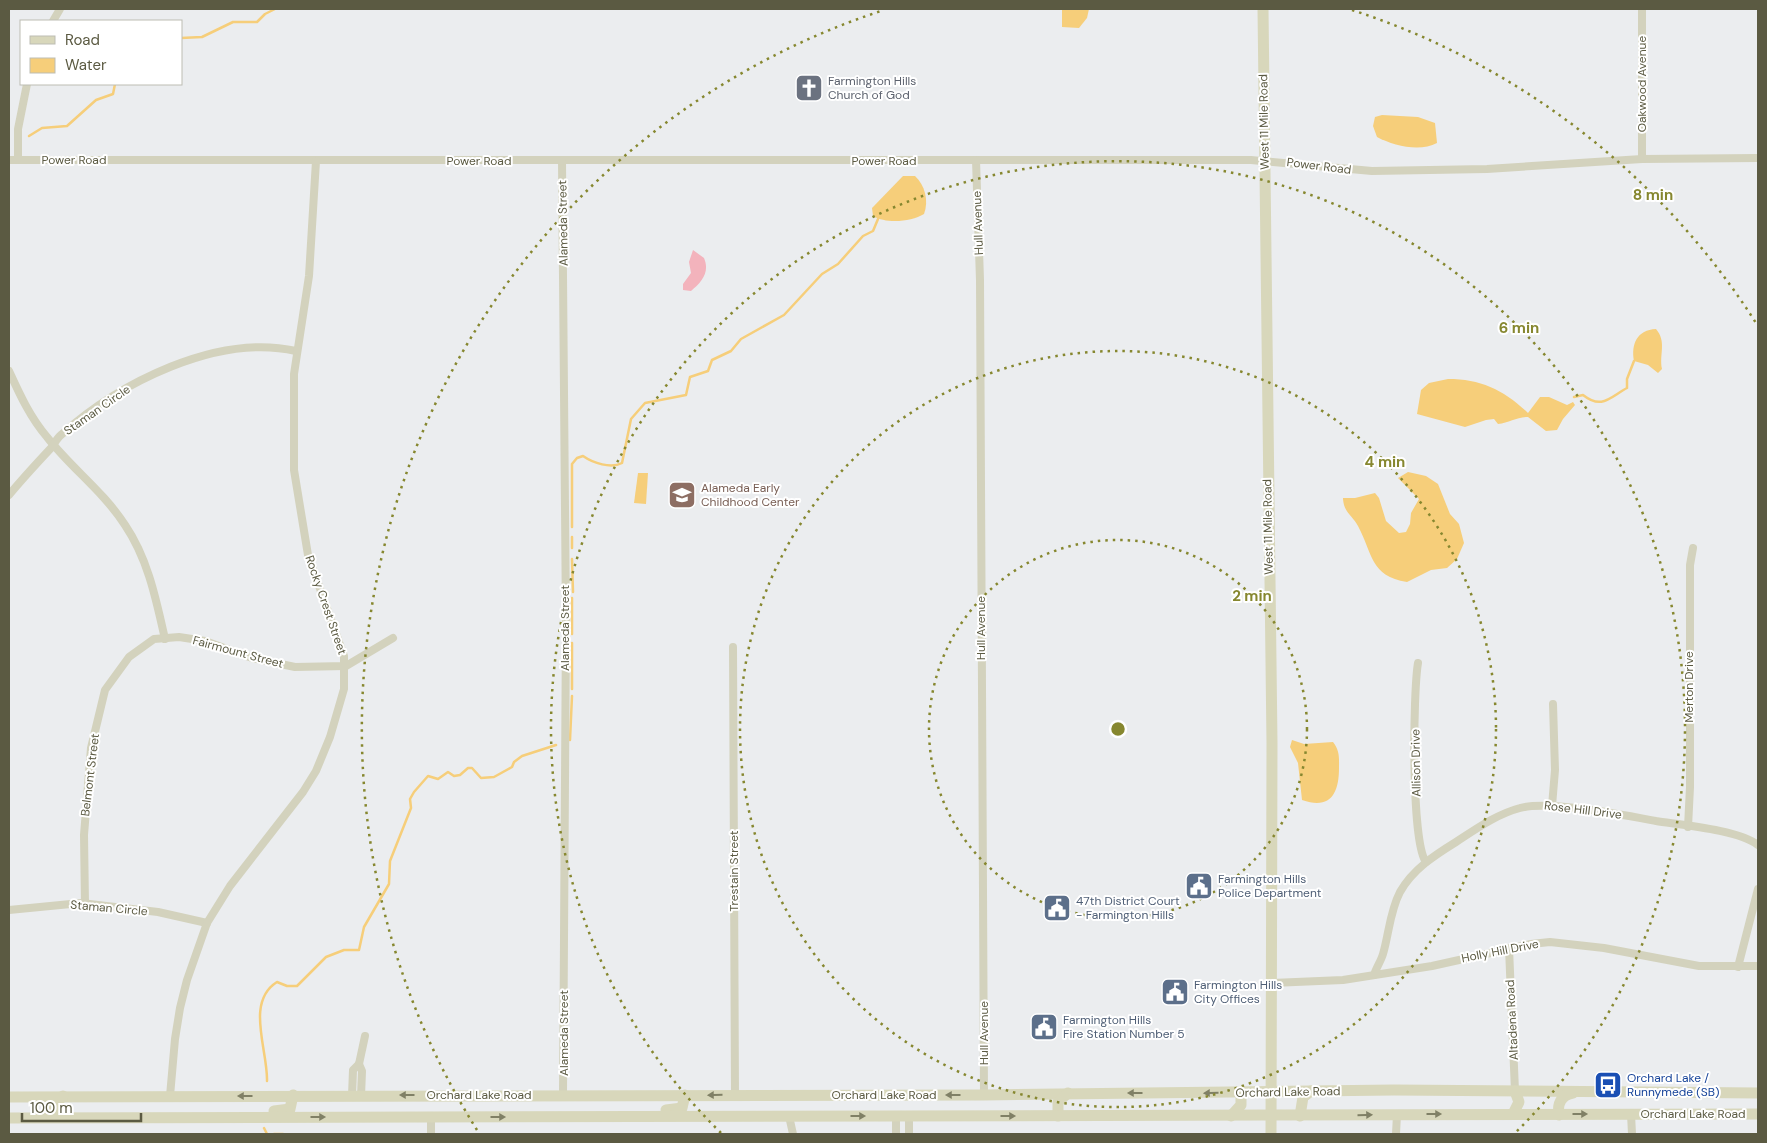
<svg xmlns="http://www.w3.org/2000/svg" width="1767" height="1143" font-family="'DM Sans',sans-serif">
  <rect width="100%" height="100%" fill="#ebedef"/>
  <path fill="#f3b3bc" d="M693 250 704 258C710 272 702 282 691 291L683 290V284L691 273 689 262Z"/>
  <g fill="#f6ce7a">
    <polygon points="1062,9 1089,9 1087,18 1079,28 1062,27"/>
    <path d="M1382 115 1418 117 1435 123 1437 143C1420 152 1394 146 1377 137L1373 126 1375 117Z"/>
    <path d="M903 176H915C925 185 929 201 924 214 911 222 886 224 873 216L872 208Z"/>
    <path d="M1656 329C1667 342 1659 354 1662 369L1658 373 1648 365 1634 361C1631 344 1637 330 1656 329Z"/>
    <path d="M1448 379C1481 379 1504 390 1528 413L1540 397H1549L1567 405 1573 402 1575 405 1563 419 1557 430 1546 431 1528 417C1517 417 1509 423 1498 424L1494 419 1486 420 1465 427 1417 414 1421 390 1429 383Z"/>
    <path d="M1408 472 1426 476 1438 484 1450 514 1459 524 1464 543 1457 559 1447 568 1431 570 1407 582C1370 576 1373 554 1358 526 1353 516 1344 513 1343 499V498H1355L1375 493 1379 498 1386 521 1399 533 1406 532 1410 524 1411 513 1419 499 1398 478Z"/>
    <polygon points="638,473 648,473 646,504 634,503"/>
    <path d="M1292 740 1304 744 1333 742C1340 751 1339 758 1339 768 1339 794 1330 810 1302 800L1298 763 1290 747Z"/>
  </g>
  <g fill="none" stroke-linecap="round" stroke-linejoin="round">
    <g stroke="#f6ce7a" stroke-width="2.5">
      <polyline points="181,38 202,37 233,22 257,22 265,14 275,9"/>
      <polyline points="29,136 42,128 67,126 96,100 113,94 115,84"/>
      <path d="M1574 397 1583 395C1602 410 1610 397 1627 388V379L1634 361"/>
      <path d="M572 527V464L577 458 583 456C593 463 611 469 622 463L631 419 645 403 686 395 690 377 708 371 712 360 731 351 741 339 784 315 822 274 838 264 863 236 873 231 878 219"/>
      <polyline points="572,548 572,537"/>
      <polyline points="572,559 573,592"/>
      <polyline points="572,634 572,598"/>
      <polyline points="572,689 572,643"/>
      <polyline points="570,740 572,696"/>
      <path d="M267 1081C268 1050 245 1002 277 982L287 986H297L326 957 344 950H359L364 927 389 884 390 861 411 808 410 799 414 792 428 776 438 779 448 772 454 776 460 775 468 768H472L481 778 494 777 512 767 514 762 522 756 556 745"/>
      <polyline points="264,1128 267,1134"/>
      <polyline points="274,1134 283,1134"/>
    </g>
    <g stroke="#d3d2bd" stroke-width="8">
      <polyline points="1642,9 1642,159"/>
      <polyline points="53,21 60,9"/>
      <polyline points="9,160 1251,160 1372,171 1487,169 1642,159 1758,158"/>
      <polyline points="18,160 18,129 27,84"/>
      <polyline points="976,160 980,280 984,1095"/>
      <polyline points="562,161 566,623 563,1095"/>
      <path d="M9 371C20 395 30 417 47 437 71 468 103 491 125 525 148 559 156 599 165 639"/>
      <path d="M9 495C23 478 37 463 52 447 55 443 57 438 61 435 119 383 217 333 296 351"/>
      <polyline points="733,647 735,1095"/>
      <path d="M1418 663C1413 692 1411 843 1426 862"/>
      <polyline points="1552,806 1555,770 1553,704"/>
      <polyline points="1688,827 1690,787 1690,565 1693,548"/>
      <polyline points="85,904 84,835 91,748 105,690 129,657 154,639 179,637 205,641 252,658 295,667 346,666 393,638"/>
      <polyline points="9,910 81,903 158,912 207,923"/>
      <polyline points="1509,948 1515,1091"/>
      <polyline points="1738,967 1758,889"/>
      <path d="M1374 975C1376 968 1381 961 1383 954 1389 933 1390 911 1400 892 1413 869 1435 855 1456 842 1476 829 1497 814 1520 808 1548 800 1624 815 1656 821 1682 825 1739 830 1758 845"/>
      <polyline points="1272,983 1343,980 1432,966 1531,944 1550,942 1604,948 1699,966 1758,966"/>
      <polyline points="359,1064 362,1071 361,1096"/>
      <polyline points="170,1096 175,1039 180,1008 187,980 207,923 230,886 303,792 316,771 330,737 344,689 344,656 308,555 294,470 294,374 309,276 316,161"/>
      <polyline points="352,1096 353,1070 359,1064 365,1036"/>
      <polyline points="1631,1114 1632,1134"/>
      <polyline points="789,1116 793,1134"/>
      <polyline points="896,1116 896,1134"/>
      <polyline points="431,1134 431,1117"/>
      <polyline points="909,1134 909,1116"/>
      <polyline points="1396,1134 1397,1114"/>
    </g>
    <g stroke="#d8d7bb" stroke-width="11">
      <polyline points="1263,9 1272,743 1271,1134"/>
      <polyline points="9,1097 984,1095 1394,1090 1758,1093"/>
      <polyline points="666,1110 682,1108 685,1095"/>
      <polyline points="274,1111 290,1109 293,1095"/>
      <polyline points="1513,1114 1519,1102 1515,1091"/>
      <path d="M1559 1115C1557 1104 1561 1095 1573 1093"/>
      <polyline points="1058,1116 1058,1102 1068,1093"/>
      <polyline points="1231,1116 1241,1105 1241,1093"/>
      <polyline points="1300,1116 1303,1097 1311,1091"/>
      <polyline points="53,1117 54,1105 63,1096"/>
      <polyline points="9,1118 1758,1114"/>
    </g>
  </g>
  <defs><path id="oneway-solid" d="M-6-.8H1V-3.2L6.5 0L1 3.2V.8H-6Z" transform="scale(1.25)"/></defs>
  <g fill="#808066">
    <use href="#oneway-solid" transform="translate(1135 1093) rotate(180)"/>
    <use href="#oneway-solid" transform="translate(1211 1093) rotate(179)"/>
    <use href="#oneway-solid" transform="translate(407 1095) rotate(180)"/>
    <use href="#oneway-solid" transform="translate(715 1095) rotate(179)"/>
    <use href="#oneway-solid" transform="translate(953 1095) rotate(-180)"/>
    <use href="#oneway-solid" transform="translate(245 1096) rotate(180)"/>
    <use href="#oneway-solid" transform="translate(1434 1114)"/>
    <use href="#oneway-solid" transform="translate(1580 1114)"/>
    <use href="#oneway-solid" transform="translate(1365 1115) rotate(-2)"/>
    <use href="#oneway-solid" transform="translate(858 1116)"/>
    <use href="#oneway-solid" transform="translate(1008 1116)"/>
    <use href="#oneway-solid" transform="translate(318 1117)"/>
    <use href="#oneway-solid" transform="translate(498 1117)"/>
  </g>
  <g fill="none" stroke="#86872f" stroke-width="2.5" stroke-dasharray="2.5 5">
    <circle cx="1118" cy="729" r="189"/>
    <circle cx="1118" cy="729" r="378"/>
    <path d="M721 1133A567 567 0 1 1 1515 1133"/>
    <path d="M477 1130A756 756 0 0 1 884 10M1352 10A756 756 0 0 1 1756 323"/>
  </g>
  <defs>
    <g id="church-square" transform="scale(1.4375)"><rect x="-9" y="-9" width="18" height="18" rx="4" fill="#6b7280" stroke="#fff"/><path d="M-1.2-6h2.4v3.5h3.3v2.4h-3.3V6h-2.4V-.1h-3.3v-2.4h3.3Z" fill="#fff"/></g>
    <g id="school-square" transform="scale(1.4375)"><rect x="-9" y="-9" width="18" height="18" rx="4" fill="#8d6e63" stroke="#fff"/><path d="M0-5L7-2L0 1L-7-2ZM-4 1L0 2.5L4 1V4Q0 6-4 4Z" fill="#fff"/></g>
    <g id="civic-square" transform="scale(1.4375)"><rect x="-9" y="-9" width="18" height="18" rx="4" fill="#5c6f8a" stroke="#fff"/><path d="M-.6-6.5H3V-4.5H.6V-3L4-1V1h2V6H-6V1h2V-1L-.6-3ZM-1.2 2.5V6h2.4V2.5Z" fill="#fff"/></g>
    <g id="bus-square" transform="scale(1.4375)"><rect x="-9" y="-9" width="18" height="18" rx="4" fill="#1a4fb4" stroke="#fff"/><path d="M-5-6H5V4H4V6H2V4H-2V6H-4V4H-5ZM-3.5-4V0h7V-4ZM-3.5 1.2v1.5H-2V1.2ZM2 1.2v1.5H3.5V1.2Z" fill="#fff"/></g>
  </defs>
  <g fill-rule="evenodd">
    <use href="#church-square" x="809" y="88"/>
    <use href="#school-square" x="682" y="495"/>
    <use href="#civic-square" x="1199" y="886"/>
    <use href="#civic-square" x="1057" y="908"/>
    <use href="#civic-square" x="1175" y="992"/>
    <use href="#civic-square" x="1044" y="1027"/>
    <use href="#bus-square" x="1608" y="1085"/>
  </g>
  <g text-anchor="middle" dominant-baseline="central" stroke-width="4" stroke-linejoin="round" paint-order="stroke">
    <g font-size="12" fill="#5b616d" stroke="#fff" text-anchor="start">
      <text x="828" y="81">Farmington Hills<tspan x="828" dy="14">Church of God</tspan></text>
    </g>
    <g font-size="12" fill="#5b5a42" stroke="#fff">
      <text transform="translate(1642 84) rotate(-90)">Oakwood Avenue</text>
      <text transform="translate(1264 122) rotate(-91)">West 11 Mile Road</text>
      <text x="74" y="160">Power Road</text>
      <text x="479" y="161">Power Road</text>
      <text x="884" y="161">Power Road</text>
      <text transform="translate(1319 166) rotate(7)">Power Road</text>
      <text transform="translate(563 223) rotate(-91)">Alameda Street</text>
      <text transform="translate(978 223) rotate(-92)">Hull Avenue</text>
      <text transform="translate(97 410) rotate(-35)">Staman Circle</text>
      <text transform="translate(1268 527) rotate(-91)">West 11 Mile Road</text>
      <text transform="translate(326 605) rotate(71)">Rocky Crest Street</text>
      <text transform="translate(565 628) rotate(-90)">Alameda Street</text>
      <text transform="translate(981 628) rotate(-90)">Hull Avenue</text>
      <text transform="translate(238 652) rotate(15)">Fairmount Street</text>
      <text transform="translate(1689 687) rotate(-90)">Merton Drive</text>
      <text transform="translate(1416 763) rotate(-91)">Allison Drive</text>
      <text transform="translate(90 775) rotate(-83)">Belmont Street</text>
      <text transform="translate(1583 810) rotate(7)">Rose Hill Drive</text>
      <text transform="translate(734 871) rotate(-90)">Trestain Street</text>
      <text transform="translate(109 908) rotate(5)">Staman Circle</text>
      <text transform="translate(1500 951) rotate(-11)">Holly Hill Drive</text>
      <text transform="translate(1512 1020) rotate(-93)">Altadena Road</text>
      <text transform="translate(564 1033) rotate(-90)">Alameda Street</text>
      <text transform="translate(984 1033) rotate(-90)">Hull Avenue</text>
      <text transform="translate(1288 1092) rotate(-1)">Orchard Lake Road</text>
      <text x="479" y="1095">Orchard Lake Road</text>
      <text x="884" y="1095">Orchard Lake Road</text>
      <text x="1693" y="1114">Orchard Lake Road</text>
    </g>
    <g font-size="12" fill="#785e54" stroke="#fff" text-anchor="start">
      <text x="701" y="488">Alameda Early<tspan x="701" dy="14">Childhood Center</tspan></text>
    </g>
    <g font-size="12" fill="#4e5e75" stroke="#fff" text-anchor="start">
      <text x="1218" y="879">Farmington Hills<tspan x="1218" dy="14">Police Department</tspan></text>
      <text x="1076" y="901">47th District Court<tspan x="1076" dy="14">- Farmington Hills</tspan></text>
      <text x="1194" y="985">Farmington Hills<tspan x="1194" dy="14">City Offices</tspan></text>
      <text x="1063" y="1020">Farmington Hills<tspan x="1063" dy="14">Fire Station Number 5</tspan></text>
    </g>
    <g font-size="12" fill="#164399" stroke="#fff" text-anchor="start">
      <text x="1627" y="1078">Orchard Lake /<tspan x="1627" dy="14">Runnymede (SB)</tspan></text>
    </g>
  </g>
  <circle cx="1118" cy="729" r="8" fill="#86872f" stroke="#fff" stroke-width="2.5"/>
  <g font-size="15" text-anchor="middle" font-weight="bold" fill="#86872f" stroke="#fff" stroke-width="4" stroke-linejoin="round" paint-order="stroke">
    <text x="1653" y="200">8 min</text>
    <text x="1519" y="333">6 min</text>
    <text x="1385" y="467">4 min</text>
    <text x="1252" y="601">2 min</text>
  </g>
  <rect width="1767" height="1143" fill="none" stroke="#5b5a42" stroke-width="20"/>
  <rect x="20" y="20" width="162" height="65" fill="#ffffff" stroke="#bdbdb3"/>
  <rect x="30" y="36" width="25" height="8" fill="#d8d7bb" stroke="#bdbdb3"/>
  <text x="65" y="45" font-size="15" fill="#5b5a42">Road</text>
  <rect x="30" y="58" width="25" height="15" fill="#f6ce7a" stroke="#bdbdb3"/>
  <text x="65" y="70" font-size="15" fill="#5b5a42">Water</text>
  <path d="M22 1113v8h119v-8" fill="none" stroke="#5b5a42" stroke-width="2.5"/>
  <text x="30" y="1113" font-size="15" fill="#5b5a42" stroke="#ffffff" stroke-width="4" paint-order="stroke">100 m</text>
</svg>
